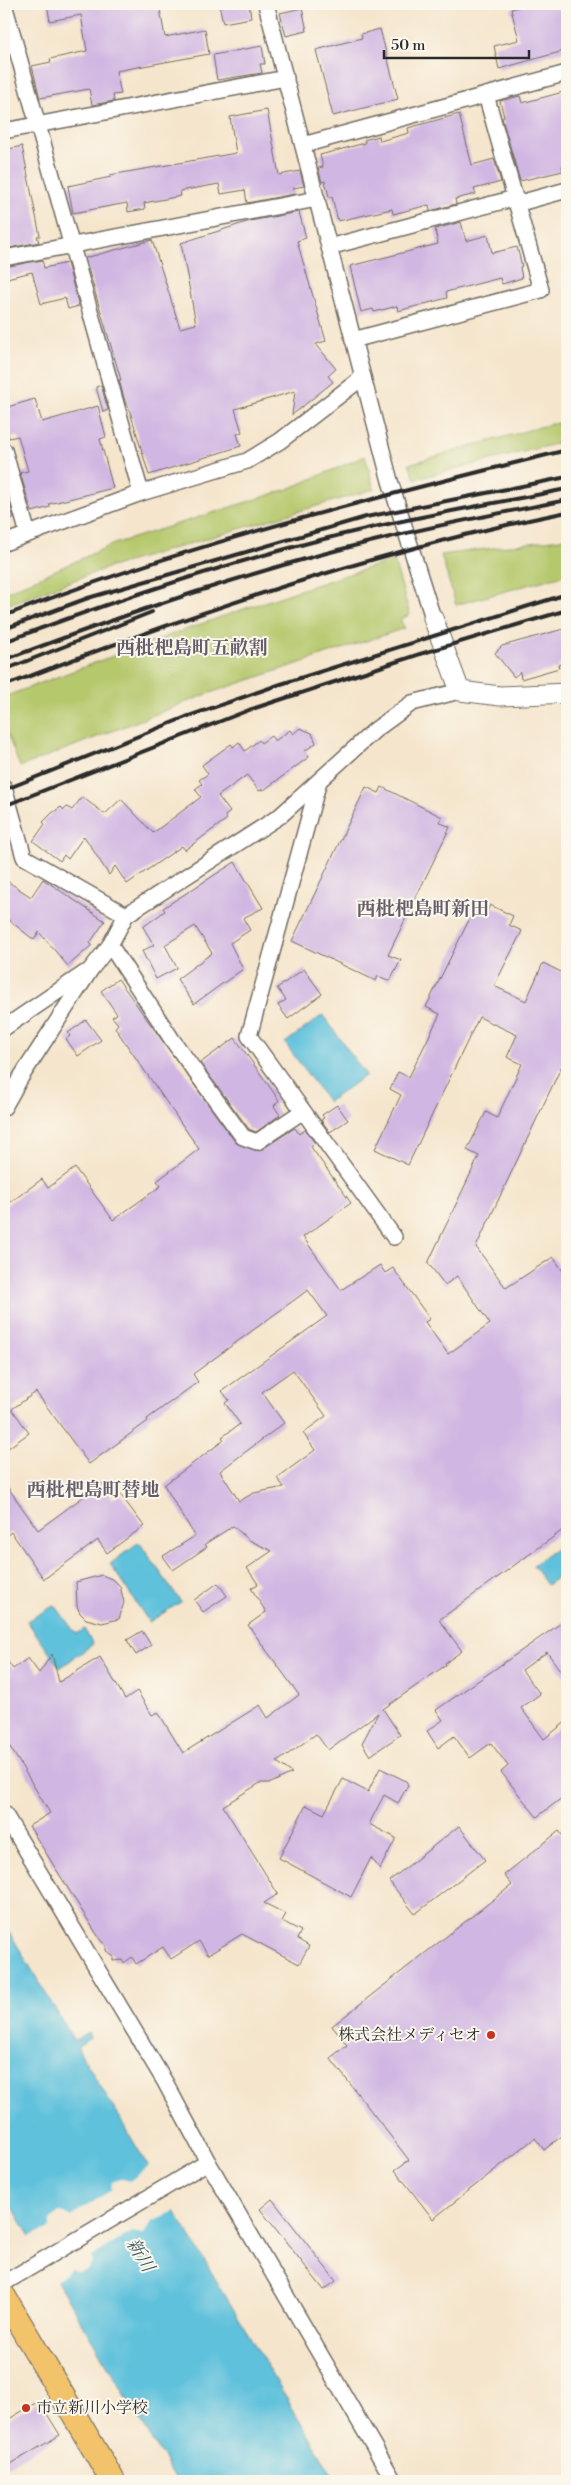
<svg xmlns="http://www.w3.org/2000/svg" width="571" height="2485" font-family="'Libre Bodoni','Noto Serif JP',serif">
  <rect width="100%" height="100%" fill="#fbf7ec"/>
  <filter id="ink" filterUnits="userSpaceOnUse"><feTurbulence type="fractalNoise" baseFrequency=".02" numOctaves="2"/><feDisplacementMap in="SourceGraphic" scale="10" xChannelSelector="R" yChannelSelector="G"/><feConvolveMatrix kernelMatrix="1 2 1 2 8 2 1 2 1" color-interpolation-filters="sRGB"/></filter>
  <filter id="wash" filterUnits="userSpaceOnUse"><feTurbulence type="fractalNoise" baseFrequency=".0096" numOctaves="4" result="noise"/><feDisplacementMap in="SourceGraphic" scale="20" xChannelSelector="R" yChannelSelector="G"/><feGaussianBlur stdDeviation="1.12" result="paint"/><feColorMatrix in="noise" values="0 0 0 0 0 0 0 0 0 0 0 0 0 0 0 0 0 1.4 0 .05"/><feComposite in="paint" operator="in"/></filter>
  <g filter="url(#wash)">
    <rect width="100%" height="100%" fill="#f5e5cc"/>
    <g fill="#b5c86c" stroke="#707a4c">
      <polygon points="567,422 567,441 415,479 409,464 550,424"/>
      <polygon points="365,456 374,489 104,569 4,606 4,593 114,544 288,489"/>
      <polygon points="567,538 567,574 456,605 441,555"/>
      <path d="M394 560 410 615 400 619 405 628 210 693 20 767 6 731 4 732V697C133 648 262 600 394 560Z"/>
    </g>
    <g fill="#5ec1dc" stroke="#447684">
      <polygon points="323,1015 366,1075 328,1102 285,1043"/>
      <polygon points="567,1541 567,1570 547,1585 533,1565"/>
      <polygon points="139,1542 181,1602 149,1622 110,1564"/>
      <polygon points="55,1605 76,1634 84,1629 93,1644 60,1668 27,1621"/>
      <polygon points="4,1923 74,2041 88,2033 90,2038 77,2047 336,2481 177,2481 4,2193"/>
    </g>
    <polygon fill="#f5e5cc" points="150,2165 178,2210 152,2221 144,2234 132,2232 91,2257 92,2262 87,2270 78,2272 71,2269 55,2282 28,2237 50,2228 50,2221 59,2212 65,2213 71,2217 111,2190 112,2182 124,2178 130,2181"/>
    <g id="blocks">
      <g fill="#d0b6e2" fill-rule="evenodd">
        <polygon points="47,4 159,4 165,37 205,29 209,54 116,71 121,94 113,95 114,101 92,105 89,89 40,98 32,66 51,62 50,59 87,51 81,15 50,21"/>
        <polygon points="219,4 249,4 251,18 223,23"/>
        <polygon points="521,4 567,4 567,50 499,69 494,46 519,40 511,9 522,6"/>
        <polygon points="302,8 307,31 286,36 280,13"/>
        <polygon points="380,29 398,99 333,116 316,50 362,38 361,34"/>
        <polygon points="262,46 265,64 260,64 262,73 217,80 213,55"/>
        <polygon points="567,91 567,164 562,166 563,171 520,181 502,118 504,117 500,101 520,96 522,103"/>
        <polygon points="267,110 279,175 300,171 304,186 293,188 294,194 247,203 245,190 221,194 219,184 180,191 181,196 144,203 145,209 128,212 127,203 73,213 68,186 111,177 110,175 236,153 230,117"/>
        <polygon points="459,114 472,165 494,159 501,182 474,189 476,194 455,199 456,204 430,211 429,205 393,214 392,209 338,221 332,197 329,197 325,181 322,182 318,168 323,167 320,155 365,143 364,140 379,136 380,141 409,133 408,128"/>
        <polygon points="22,146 40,236 37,236 39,242 4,249 4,150"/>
        <polygon points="299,212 306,238 297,241 326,341 316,344 336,369 328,376 333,382 292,415 295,391 235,409 242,432 237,434 241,446 149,475 128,405 126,405 119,380 121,380 85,258 152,240 180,328 196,324 181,243 250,221"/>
        <polygon points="461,222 466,241 488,235 492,253 517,247 522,266 520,267 522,278 502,284 500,278 446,292 447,298 398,311 397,306 374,312 373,309 361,312 350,266 438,244 435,229"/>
        <polygon points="42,260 44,268 67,263 79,306 68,309 65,298 41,304 32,272 7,278 4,267"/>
        <polygon points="101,385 108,410 103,412 96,387"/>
        <polygon points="35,399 42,422 98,406 106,437 100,439 113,488 49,504 50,507 32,512 20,473 28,471 18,436 9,438 4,419 4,408"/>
        <polygon points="4,483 14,518 4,521"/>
        <polygon points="567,628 567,663 558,665 559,668 521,679 520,672 514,677 495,653 502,646"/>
        <polygon points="300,728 312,733 316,743 305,751 309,757 264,790 263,789 259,791 247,775 218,796 230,812 225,816 227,819 185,850 182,846 127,884 115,866 109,875 84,836 68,859 64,855 60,861 33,841 45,824 43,822 52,813 61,807 64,810 67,807 72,810 82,797 105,814 121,799 153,833 201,797 195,789 202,784 199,780 208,774 202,765 231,744 233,747 239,742 245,751 259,740 261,743 271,736 275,741 290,730 293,734"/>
        <polygon points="366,787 379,793 382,787 442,817 439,822 450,827 388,955 401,960 390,981 378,976 376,981 292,941"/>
        <polygon points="235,862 263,908 243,918 250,930 230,943 243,969 194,1004 177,979 212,953 195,926 165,945 177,968 156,979 142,951 154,945 143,927 165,911 163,908"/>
        <polygon points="4,879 31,897 43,879 105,921 90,943 92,945 68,966 39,932 34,940 4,916"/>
        <path d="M490 905 513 916 509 925 522 931 494 986 526 1001 543 963 567 975V1055L476 1247 506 1288 553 1257 567 1277V1527L439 1620 462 1651 445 1663 446 1665 383 1709 400 1735 370 1756 362 1743 378 1713 328 1750 316 1734 277 1762 292 1773 271 1783H260L223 1806 278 1894 264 1903 286 1914 282 1921 301 1931 297 1939 309 1946 299 1964 242 1934 208 1955 199 1941 171 1959 163 1947 136 1964 132 1957 124 1963 122 1960 113 1961V1955L106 1951V1945L101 1941 29 1826 50 1813 4 1737V1656L13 1669 28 1658 39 1673 52 1654 59 1682 100 1657 125 1699 137 1691 152 1715 158 1712 183 1753 260 1705 268 1718 299 1695 248 1625 266 1612 251 1588 258 1584 247 1568 272 1551 249 1540 233 1526 205 1544 207 1547 173 1570 163 1556 195 1536 164 1485 224 1440 222 1437 240 1424 225 1403 229 1400 222 1391 327 1316 308 1290 193 1374 198 1382 147 1419 148 1421 89 1464 36 1392 12 1409 29 1433 4 1451V1207L42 1179 48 1188 75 1168 113 1220 161 1186 157 1181 199 1149 115 1028 118 1024 112 1017 117 1014 101 991 118 979 236 1143 259 1151 295 1128 299 1134 305 1130 315 1143 311 1147 351 1203 303 1237 341 1290 380 1265 385 1273 393 1268 430 1319 425 1322 448 1354 490 1324 457 1276 445 1285 428 1263 479 1156 467 1150 486 1112 497 1118 522 1064 507 1057 517 1035 479 1017 408 1165 375 1149 401 1095 390 1089 398 1072 409 1077 440 1014 426 1007 474 910 485 915ZM293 1370 326 1416 303 1433 315 1450 277 1478 284 1487 254 1493 239 1501 220 1471 284 1423 262 1392Z"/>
        <polygon points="304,969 322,994 288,1019 278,1005 286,1000 277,988"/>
        <polygon points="86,1020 101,1040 78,1056 66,1039 70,1036 68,1033"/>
        <polygon points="235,1038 279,1100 274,1106 280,1115 256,1132 249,1129 200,1063"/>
        <polygon points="337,1105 348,1120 330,1132 321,1120 324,1118 322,1115"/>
        <polygon points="4,1482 38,1530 102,1483 113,1499 120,1494 144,1526 107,1553 98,1540 44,1579 11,1532 4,1538"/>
        <polygon points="102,1575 114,1580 120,1586 124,1602 119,1619 102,1623 86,1619 80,1613 77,1606 76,1582"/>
        <polygon points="218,1583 227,1596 203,1612 194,1600"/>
        <polygon points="567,1619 567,1680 547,1652 522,1670 540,1694 521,1708 544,1739 567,1721 567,1794 537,1817 501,1772 508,1766 491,1743 470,1758 454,1736 438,1748 427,1731 443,1720 436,1710"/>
        <polygon points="142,1631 151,1645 136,1655 127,1640"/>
        <polygon points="380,1768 406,1781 408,1785 398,1803 384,1795 369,1824 396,1838 380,1869 371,1858 351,1897 279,1858 306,1805 324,1814 343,1779 368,1792"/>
        <polygon points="459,1826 485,1860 415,1914 389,1881"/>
        <polygon points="559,1831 567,1841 567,2132 544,2150 535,2138 433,2219 395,2170 409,2160 330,2058 347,2045 332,2026 512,1885 504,1875"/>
        <polygon points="272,2199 336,2281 324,2290 260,2209"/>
        <polygon points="39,2401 60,2435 4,2468 4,2422"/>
      </g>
    </g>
  </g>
  <g filter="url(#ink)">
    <use href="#blocks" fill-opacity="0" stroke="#726c63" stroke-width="1"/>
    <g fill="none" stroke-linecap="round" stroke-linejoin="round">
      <g stroke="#726c63" stroke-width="18">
        <g id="minor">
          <polyline points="4,4 141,493"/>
          <polyline points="266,4 390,481 433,618"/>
          <polyline points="4,131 286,78"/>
          <polyline points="303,145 567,73"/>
          <polyline points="516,204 567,190"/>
          <polyline points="329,247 515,198"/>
          <polyline points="4,258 317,199"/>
          <polyline points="353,340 541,290 486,95"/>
          <polyline points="4,450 28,534"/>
          <polyline points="4,543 141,493 247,461 280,441 363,377"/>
          <polyline points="319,781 249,1036 394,1237"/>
          <polyline points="4,787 24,857 126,915"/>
          <polyline points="110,945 173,1041 243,1137 257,1142 303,1111"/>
          <polyline points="4,1028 85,973"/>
          <polyline points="4,1107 21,1077 91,969 110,945 126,915 280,816 375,730 412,703 460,691"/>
          <polyline points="4,1813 165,2082 208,2162 394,2481"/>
          <polyline points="4,2283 208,2162"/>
        </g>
      </g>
      <g stroke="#726c63" stroke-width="21">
        <polyline id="tertiary" points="433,618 460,691 500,696 567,693"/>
      </g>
      <g stroke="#726c63" stroke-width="26">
        <polyline id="primary" points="4,2297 113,2481"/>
      </g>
      <use href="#minor" stroke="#fff" stroke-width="15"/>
      <use href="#tertiary" stroke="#fff" stroke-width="19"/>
      <use href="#primary" stroke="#f2c36a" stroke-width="24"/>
      <g stroke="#2b2b2b" stroke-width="4">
        <path d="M4 616C186 544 377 497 567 450"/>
        <polyline points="4,629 88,598 366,517 567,477"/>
        <path d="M4 642C123 597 245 556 370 528 435 513 501 502 567 489"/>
        <path d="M4 660C129 613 255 569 386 538 446 523 507 512 567 500"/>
        <polyline points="4,670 152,612"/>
        <path d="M4 686C187 615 374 551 567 512"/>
        <polyline points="4,790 186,717 281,684 567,594"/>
        <polyline points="4,806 249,710 420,654 567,610"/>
      </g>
    </g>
  </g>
  <g fill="#c8321e" stroke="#fbf7ec" stroke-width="2">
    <circle cx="491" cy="2035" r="5"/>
    <circle cx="26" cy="2408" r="5"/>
  </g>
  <g text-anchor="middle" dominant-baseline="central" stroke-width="4" stroke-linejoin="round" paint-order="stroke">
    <g font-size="16" fill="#2b2b2b" stroke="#fbf7ec" text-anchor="end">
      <text x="481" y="2035">株式会社メディセオ</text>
      <text x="36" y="2408" text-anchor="start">市立新川小学校</text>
    </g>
    <g font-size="18" font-style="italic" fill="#3a5860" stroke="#fbf7ec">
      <text transform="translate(140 2255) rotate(59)">新川</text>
    </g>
    <g font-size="19" font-weight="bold" fill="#655c6b" stroke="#fbf7ec">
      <text x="192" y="648">西枇杷島町五畝割</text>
      <text x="423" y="909">西枇杷島町新田</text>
      <text x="93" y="1490">西枇杷島町替地</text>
    </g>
  </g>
  <rect width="571" height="2485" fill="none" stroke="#fbf7ec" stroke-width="20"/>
  <path d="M384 50v8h145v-8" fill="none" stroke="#2b2b2b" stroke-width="2.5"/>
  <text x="391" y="50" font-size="15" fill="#2b2b2b" stroke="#fbf7ec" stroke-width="4" paint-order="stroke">50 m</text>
</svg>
